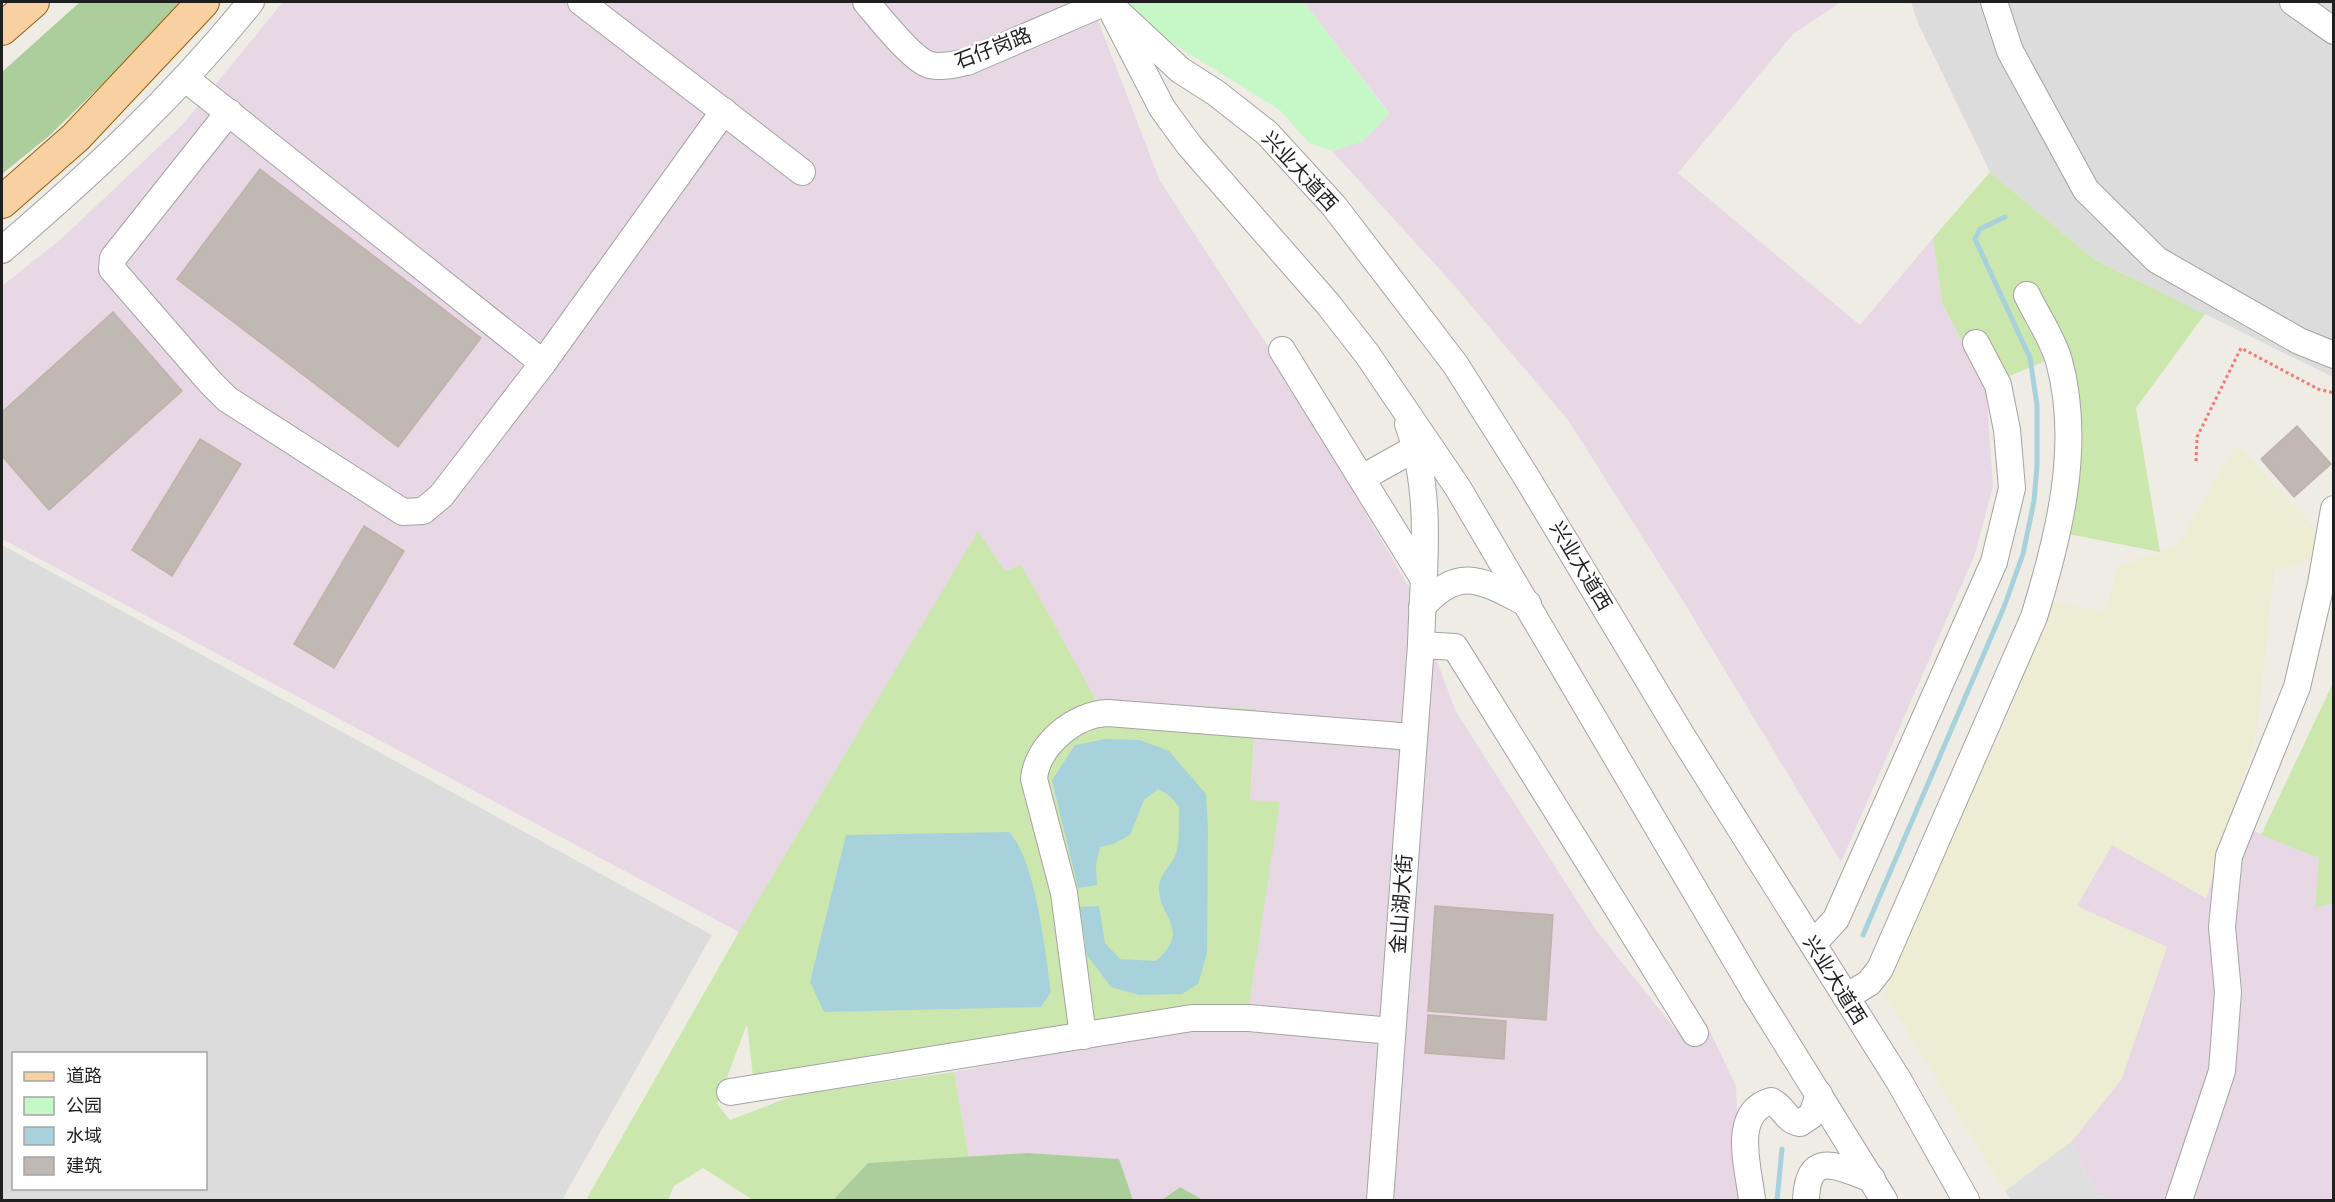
<svg xmlns="http://www.w3.org/2000/svg" width="2335" height="1202" font-family="'Space Grotesk','Noto Sans SC',sans-serif">
  <rect width="100%" height="100%" fill="#efece6"/>
  <g fill="#dddcdc" fill-rule="evenodd">
    <polygon points="1911,2 2333,2 2333,377 2095,260 1990,172 1918,23"/>
    <path d="M2 545 712 935 562 1200H2ZM14 1054H206V1188H14Z"/>
  </g>
  <g fill="#e8d8e6">
    <polygon points="283,2 1091,2 1160,181 1273,354 1410,589 1456,712 1596,930 1686,1043 1709,1029 1736,1086 1741,1200 1203,1200 1180,1187 1162,1200 1133,1200 1118,1159 1027,1153 969,1157 954,1072 1191,1027 1249,1006 1279,802 1250,801 1256,710 1097,701 1021,566 1005,571 978,532 739,932 2,539 2,286 61,239 183,124"/>
    <polygon points="1304,2 1841,2 1793,34 1678,173 1860,325 1933,238 1942,303 1986,386 1993,486 1975,554 1841,862 1683,601 1568,420 1452,283 1332,151 1363,141 1389,113"/>
    <polygon points="2230,821 2319,858 2316,907 2334,903 2333,1200 2112,1200 2095,1192 2071,1142 2121,1080 2167,947 2076,906 2112,844 2206,898"/>
  </g>
  <polygon fill="#ecedd2" points="2236,445 2319,532 2310,560 2274,570 2257,732 2206,898 2112,845 2077,906 2167,947 2121,1080 2071,1142 2005,1191 1884,993 1946,844 2006,723 2051,601 2106,612 2117,567 2177,546"/>
  <g fill="#cce7ae">
    <polygon points="1990,172 2095,260 2205,314 2136,408 2160,552 2068,534 2064,353 1986,386 1942,303 1933,238"/>
    <polygon points="978,531 1005,571 1021,565 1097,701 1256,709 1250,800 1280,802 1249,1006 753,1077 747,1024 717,1104 730,1120 795,1095 954,1072 969,1157 868,1163 833,1200 753,1200 703,1168 674,1186 668,1200 586,1200 739,932"/>
    <polygon points="2333,683 2333,903 2315,908 2319,858 2261,835"/>
  </g>
  <g fill="#accd9c">
    <polygon points="80,2 179,2 162,26 49,136 2,174 2,72"/>
    <polygon points="1027,1153 1119,1159 1133,1200 833,1200 868,1163"/>
    <polygon points="1180,1187 1203,1200 1162,1200"/>
  </g>
  <polygon fill="#c5f7c7" points="1127,2 1304,2 1389,114 1363,141 1332,151 1309,143 1280,110 1145,26"/>
  <polygon fill="#dfdfdf" points="2071,1142 2095,1192 2112,1200 2011,1200 2005,1191"/>
  <g fill="#a8d2db">
    <path d="M1105 739 1140 740 1169 751 1206 794 1208 829 1207 953 1198 984 1182 994 1139 995 1111 987 1087 955 1080 907 1099 906 1105 943 1120 959 1156 961C1193 928 1157 918 1159 886 1160 875 1169 867 1174 858 1181 844 1178 822 1179 807L1170 796 1158 789 1144 800 1130 835 1113 844 1100 847 1096 865 1097 885 1078 888 1052 780 1075 745Z"/>
    <path d="M1009 832C1036 860 1045 951 1051 992L1041 1007 824 1012 810 982 846 835Z"/>
  </g>
  <g fill="none" stroke-linecap="round" stroke-linejoin="round">
    <g stroke="#a8d2db" stroke-width="5">
      <polyline points="1863,935 2004,607 2023,554 2034,501 2037,466 2037,405 2030,358 1975,239 1980,229 2005,217"/>
      <polyline points="1777,1200 1782,1149"/>
    </g>
  </g>
  <g fill="#c0b8b2" stroke="#c1b2a9" stroke-width="1.5">
    <polygon points="260,169 481,338 398,447 177,279"/>
    <polygon points="113,312 182,391 49,510 2,456 2,412"/>
    <polygon points="2297,426 2331,464 2294,497 2261,459"/>
    <polygon points="200,439 241,464 172,576 132,550"/>
    <polygon points="364,526 404,551 334,668 294,644"/>
    <polygon points="1435,906 1553,915 1546,1020 1428,1011"/>
    <polygon points="1428,1015 1506,1021 1504,1059 1425,1053"/>
  </g>
  <g fill="none" stroke-linecap="round" stroke-linejoin="round">
    <g stroke="#a3a3a3" stroke-width="28">
      <g id="minor">
        <polyline points="581,2 802,172"/>
        <path d="M866 2C878 16 913 61 930 65 942 68 955 64 967 62L1106 2"/>
        <polyline points="1107,2 1180,70 1216,93 1267,133 1334,206 1455,364 1524,473 1682,736 1899,1081 1966,1200"/>
        <polyline points="1994,2 2010,51 2086,190 2157,260 2299,341 2334,355"/>
        <polyline points="2293,2 2334,31"/>
        <polyline points="1114,15 1162,108 1189,145 1328,304 1367,354 1458,488 1754,991 1884,1200"/>
        <polyline points="186,79 543,363"/>
        <polyline points="229,112 113,258 112,269 210,382 227,399 403,512 423,511 441,496 543,363 724,111"/>
        <path d="M2 250C93 172 175 96 251 2"/>
        <polyline points="1282,350 1423,578"/>
        <polyline points="1362,478 1414,449"/>
        <path d="M1422 607C1460 563 1484 582 1528 604"/>
        <polyline points="1421,645 1455,647 1695,1033"/>
        <polyline points="1813,944 1836,919 1994,562 2012,488 2007,430 1998,385 1976,343"/>
        <path d="M1846 997 1869 983 1880 969 2034 617C2059 536 2082 445 2059 361 2053 339 2037 316 2027 295"/>
        <path d="M1083 1036 1064 893 1034 779C1037 745 1075 714 1108 713L1413 737"/>
        <polyline points="730,1092 1192,1018 1249,1018 1392,1031"/>
        <path d="M1380 1200 1421 645C1423 572 1434 495 1408 424"/>
        <path d="M1752 1200C1749 1169 1730 1113 1771 1101 1784 1106 1785 1121 1800 1123L1812 1115 1819 1094"/>
        <path d="M1806 1200C1808 1148 1838 1167 1872 1179"/>
        <polyline points="2179,1200 2222,1071 2228,992 2222,927 2229,856 2297,687 2321,584 2334,509"/>
      </g>
    </g>
    <g stroke="#946006" stroke-width="34">
      <g id="major">
        <polyline points="2,29 33,2"/>
        <polyline points="2,202 76,137 203,2"/>
      </g>
    </g>
    <polyline stroke="#f47a72" stroke-width="3" stroke-dasharray="3 3" stroke-linecap="butt" points="2196,461 2197,437 2241,348 2318,389 2334,393"/>
    <use href="#minor" stroke="#fff" stroke-width="26"/>
    <use href="#major" stroke="#f8d0a2" stroke-width="32"/>
  </g>
  <g text-anchor="middle" dominant-baseline="central" stroke-width="5" stroke-linejoin="round" paint-order="stroke">
    <g font-size="20" fill="#1f1f1f" stroke="#fff">
      <text transform="translate(993 48) rotate(-21)">石仔岗路</text>
      <text transform="translate(1300 171) rotate(47)">兴业大道西</text>
      <text transform="translate(1581 566) rotate(59)">兴业大道西</text>
      <text transform="translate(1401 904) rotate(-86)">金山湖大街</text>
      <text transform="translate(1835 980) rotate(58)">兴业大道西</text>
    </g>
  </g>
  <rect width="2335" height="1202" fill="none" stroke="#1f1f1f" stroke-width="6"/>
  <rect x="12" y="1052" width="195" height="138" fill="#ffffff" stroke="#a5a5a5" stroke-width="1.5"/>
  <rect x="24" y="1072" width="30" height="9" fill="#f8d0a2" stroke="#a5a5a5" stroke-width="1.5"/>
  <text x="66" y="1082" font-size="18" fill="#1f1f1f">道路</text>
  <rect x="24" y="1097" width="30" height="18" fill="#c5f7c7" stroke="#a5a5a5" stroke-width="1.5"/>
  <text x="66" y="1112" font-size="18" fill="#1f1f1f">公园</text>
  <rect x="24" y="1127" width="30" height="18" fill="#a8d2db" stroke="#a5a5a5" stroke-width="1.5"/>
  <text x="66" y="1142" font-size="18" fill="#1f1f1f">水域</text>
  <rect x="24" y="1157" width="30" height="18" fill="#c0b8b2" stroke="#a5a5a5" stroke-width="1.5"/>
  <text x="66" y="1172" font-size="18" fill="#1f1f1f">建筑</text>
</svg>
